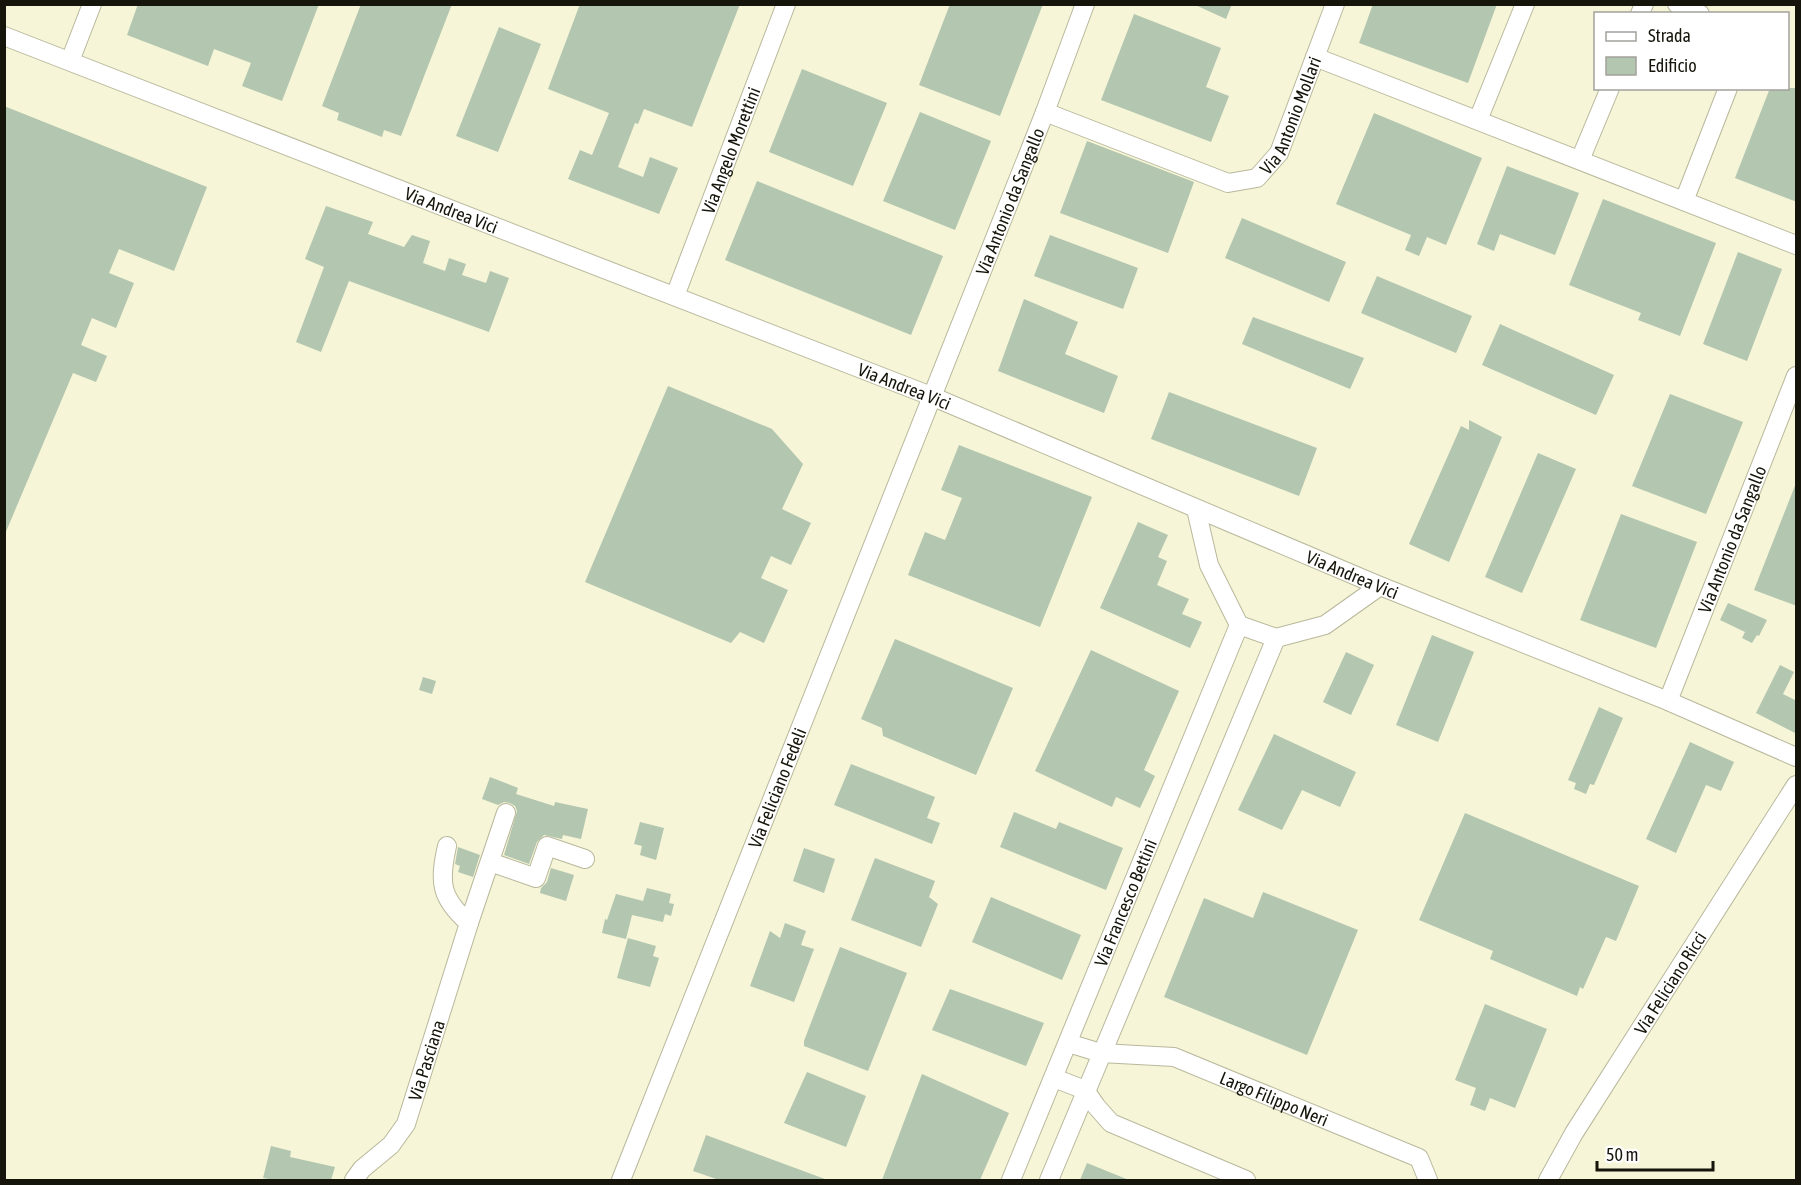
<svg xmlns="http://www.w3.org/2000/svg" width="1801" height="1185" font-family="'Asap Condensed',sans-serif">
  <rect width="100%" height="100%" fill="#f6f5d8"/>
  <g fill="#b3c6af">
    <polygon points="138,4 319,4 282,101 242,86 251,63 214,49 208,66 127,35"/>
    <polygon points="361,4 452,4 401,136 384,130 382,137 337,120 339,113 322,106"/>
    <polygon points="580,4 740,4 692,127 644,109 638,124 635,123 618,167 643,177 650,157 678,168 659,214 568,179 580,150 592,155 609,113 548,89"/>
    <polygon points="950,4 1043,4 1000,116 919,85"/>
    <polygon points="1193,4 1232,4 1226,19"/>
    <polygon points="1373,4 1497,4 1468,83 1359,43"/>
    <polygon points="1134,14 1221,48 1206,87 1229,96 1211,142 1101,100"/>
    <polygon points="499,27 541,44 498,152 456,136"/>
    <polygon points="802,69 887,103 853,186 769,152"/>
    <polygon points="1770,88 1797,88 1797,202 1735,178"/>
    <polygon points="4,106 207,187 174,271 119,249 109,273 134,283 116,328 92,318 81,345 107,356 96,382 73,373 5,534"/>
    <polygon points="920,112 991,141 955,230 883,201"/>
    <polygon points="1374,113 1482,158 1446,245 1427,237 1419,256 1405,250 1411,235 1336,204"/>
    <polygon points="1087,141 1194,182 1168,253 1060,213"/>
    <polygon points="1507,166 1579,193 1555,255 1500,234 1494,251 1477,244"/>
    <polygon points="757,181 943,256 911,335 725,260"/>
    <polygon points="1603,199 1716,243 1680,336 1638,320 1641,313 1569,285"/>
    <polygon points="326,206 373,222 368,234 404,247 412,235 430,241 423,263 445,271 449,258 466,264 462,275 486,283 490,271 509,278 489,332 349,281 321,352 296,342 324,267 305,259"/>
    <polygon points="1242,218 1346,262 1329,302 1225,258"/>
    <polygon points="1050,235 1138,268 1123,309 1034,276"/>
    <polygon points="1738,252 1782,269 1747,361 1703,344"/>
    <polygon points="1377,276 1472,316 1456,353 1361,313"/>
    <polygon points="1024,299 1078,322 1065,354 1118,376 1104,413 998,371"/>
    <polygon points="1253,317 1364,358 1350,389 1242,344"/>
    <polygon points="1500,324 1614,375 1596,415 1482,365"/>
    <polygon points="668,386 772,429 803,464 782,509 811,523 791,565 771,556 761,578 788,590 764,643 740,632 731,643 585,582"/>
    <polygon points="1169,392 1317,448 1299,496 1151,439"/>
    <polygon points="1670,394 1743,422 1706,514 1632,486"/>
    <polygon points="1469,420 1502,437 1449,562 1409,544 1461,426 1469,430"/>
    <polygon points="959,445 1092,497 1040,627 908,575 925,532 945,540 962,498 941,490"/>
    <polygon points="1538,453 1576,469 1522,593 1485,577"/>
    <polygon points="1796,483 1797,484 1797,606 1754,590"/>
    <polygon points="1621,514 1697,542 1656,648 1580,620"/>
    <polygon points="1138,522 1168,535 1158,557 1167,561 1157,585 1189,599 1182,614 1202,622 1190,648 1100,608"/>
    <polygon points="1728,603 1767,620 1759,636 1757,635 1752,643 1742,638 1745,632 1720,620"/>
    <polygon points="1432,635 1474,652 1438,742 1396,725"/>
    <polygon points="895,639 1013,688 976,775 883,736 882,728 861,719"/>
    <polygon points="1091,650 1179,691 1144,770 1155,776 1140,808 1116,797 1112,807 1035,771"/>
    <polygon points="1346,652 1374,665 1351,715 1323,702"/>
    <polygon points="1780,665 1794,672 1783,694 1797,701 1797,734 1756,713"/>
    <polygon points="423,677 436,681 432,694 419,690"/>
    <polygon points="1599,707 1623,718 1594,785 1590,784 1586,794 1574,789 1576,783 1568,780"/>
    <polygon points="1274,734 1356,772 1340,807 1302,790 1282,830 1238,810"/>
    <polygon points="1690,742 1734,762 1721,791 1706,785 1676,853 1646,839"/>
    <polygon points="851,764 935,797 927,818 940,823 932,844 834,805"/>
    <polygon points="490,777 518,788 516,794 554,806 555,802 588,809 581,839 563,835 562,839 544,835 537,842 529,864 504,855 517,811 515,806 510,803 504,802 498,805 482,799"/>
    <polygon points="1014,812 1056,829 1059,822 1123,848 1106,890 1000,847"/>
    <polygon points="1465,813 1639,886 1616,941 1606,937 1583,989 1580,987 1577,996 1490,959 1493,951 1419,920"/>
    <polygon points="640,822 664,828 656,860 640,855 642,846 634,844"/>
    <polygon points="458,847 480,855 473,877 458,872 460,866 455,864"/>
    <polygon points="804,848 835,859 824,893 793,881"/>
    <polygon points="875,858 935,881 929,897 938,904 921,947 851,920"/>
    <polygon points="551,868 574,875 566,901 540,893 541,888 547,882"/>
    <polygon points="647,888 671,894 669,903 674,904 671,916 665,914 663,922 632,915 626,939 602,933 605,919 607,920 616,894 643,901"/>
    <polygon points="1263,892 1358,930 1307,1055 1164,997 1204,898 1253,918"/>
    <polygon points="991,897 1081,935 1062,980 972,942"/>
    <polygon points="785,923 806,931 801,945 814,949 794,1002 750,986 770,931 780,938"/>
    <polygon points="628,938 656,946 653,956 659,958 650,987 617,978"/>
    <polygon points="840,947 907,973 868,1071 804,1046 804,1041"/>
    <polygon points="950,989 1044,1023 1026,1066 932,1030"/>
    <polygon points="1485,1004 1547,1029 1515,1108 1490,1098 1485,1111 1470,1105 1476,1088 1455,1080"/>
    <polygon points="807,1072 866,1096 846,1147 784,1123"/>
    <polygon points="922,1074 1009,1113 980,1180 882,1180"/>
    <polygon points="706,1135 825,1179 824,1180 719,1180 693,1171"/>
    <polygon points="271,1146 291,1151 290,1157 335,1167 331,1180 275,1180 263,1178"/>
    <polygon points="1087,1163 1129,1180 1080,1180"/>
  </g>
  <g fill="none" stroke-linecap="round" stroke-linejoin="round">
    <g stroke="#b9b89c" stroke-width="20">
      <g id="minor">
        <polyline points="1677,4 1700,14"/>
        <polyline points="1640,14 1644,4"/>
        <path id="s1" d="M4 36 931 396 1380 586 1668 701 1796 757"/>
        <polyline points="1315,57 1796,245"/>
        <polyline points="70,61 92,4"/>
        <path id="s2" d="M1045 112 1228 183 1257 178 1279 153 1335 4"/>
        <polyline points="1478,120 1525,4"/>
        <polyline points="1580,160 1610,88"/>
        <polyline points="1684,201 1728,88"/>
        <path id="s3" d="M675 296 786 4"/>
        <polyline points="1196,509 1209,565 1239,625 1276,638 1325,625 1380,586"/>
        <path id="s4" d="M1668 701 1796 376"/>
        <polyline points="490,862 536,878 547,846 585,859"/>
        <polyline points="469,923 506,813"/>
        <path id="s5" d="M1068 1043 1101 1053 1174 1057 1419 1158 1428 1180"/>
        <polyline points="1054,1078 1085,1090 1096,1106 1111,1123 1246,1180"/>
        <path id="s6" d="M354 1180 362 1169 391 1145 406 1124 469 923C440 898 439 882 447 846"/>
        <path id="s7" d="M621 1180 1045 112 1085 4"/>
        <path id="s8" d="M1011 1180 1239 625"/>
        <polyline points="1049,1180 1276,638"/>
        <path id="s9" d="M1548 1180 1574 1133 1796 785"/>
      </g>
    </g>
    <use href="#minor" stroke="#fff" stroke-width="18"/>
  </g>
  <g text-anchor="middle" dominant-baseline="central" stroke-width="4.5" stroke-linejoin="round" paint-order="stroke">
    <g font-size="18" fill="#16150b" stroke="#fff">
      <text stroke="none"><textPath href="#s2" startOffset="298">Via Antonio Mollari</textPath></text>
      <text stroke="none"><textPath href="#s3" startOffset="156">Via Angelo Morettini</textPath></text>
      <text stroke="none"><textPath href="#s7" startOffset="1053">Via Antonio da Sangallo</textPath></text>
      <text stroke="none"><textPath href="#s1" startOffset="480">Via Andrea Vici</textPath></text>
      <text stroke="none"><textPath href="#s1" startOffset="966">Via Andrea Vici</textPath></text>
      <text stroke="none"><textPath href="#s4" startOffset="174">Via Antonio da Sangallo</textPath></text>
      <text stroke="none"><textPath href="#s1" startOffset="1452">Via Andrea Vici</textPath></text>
      <text stroke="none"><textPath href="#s7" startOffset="422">Via Feliciano Fedeli</textPath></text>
      <text stroke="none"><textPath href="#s8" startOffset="300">Via Francesco Bettini</textPath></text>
      <text stroke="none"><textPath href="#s9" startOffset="232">Via Feliciano Ricci</textPath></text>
      <text stroke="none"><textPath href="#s6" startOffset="144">Via Pasciana</textPath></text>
      <text stroke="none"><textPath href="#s5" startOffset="216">Largo Filippo Neri</textPath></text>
    </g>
  </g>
  <rect width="1801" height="1185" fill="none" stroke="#16150b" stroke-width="12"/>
  <rect x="1594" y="12" width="195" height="78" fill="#ffffff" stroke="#a2a19d" stroke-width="1.5"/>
  <rect x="1606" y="32" width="30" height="9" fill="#ffffff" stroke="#a2a19d" stroke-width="1.5"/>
  <text x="1648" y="42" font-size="18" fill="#16150b">Strada</text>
  <rect x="1606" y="57" width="30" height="18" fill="#b3c6af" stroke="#a2a19d" stroke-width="1.5"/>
  <text x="1648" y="72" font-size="18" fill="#16150b">Edificio</text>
  <path d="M1597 1161v9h116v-9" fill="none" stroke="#16150b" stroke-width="3"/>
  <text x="1606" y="1161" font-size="18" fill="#16150b" stroke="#ffffff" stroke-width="4.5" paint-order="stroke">50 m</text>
</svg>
